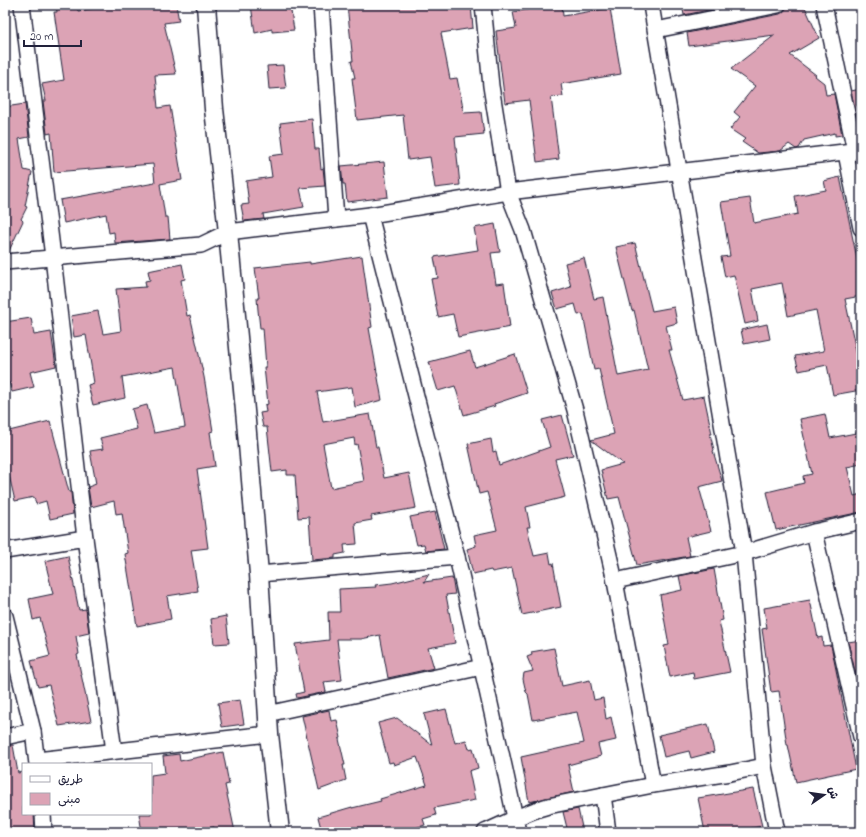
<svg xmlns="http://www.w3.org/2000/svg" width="866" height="837" font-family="'Indie Flower','Playpen Sans Arabic',sans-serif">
  <rect width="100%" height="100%" fill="#fff"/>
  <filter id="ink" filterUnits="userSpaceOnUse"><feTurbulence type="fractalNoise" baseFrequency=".025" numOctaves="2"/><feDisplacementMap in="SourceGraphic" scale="8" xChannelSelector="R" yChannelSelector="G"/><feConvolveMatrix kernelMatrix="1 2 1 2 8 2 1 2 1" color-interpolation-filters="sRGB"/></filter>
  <g filter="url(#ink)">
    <g fill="#dca3b5" stroke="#22223b" fill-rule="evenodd">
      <polygon points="56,5 77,5 78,11 113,5 176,5 179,21 164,23 176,74 155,75 158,108 170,106 182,180 160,184 165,217 168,217 170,239 115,243 114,232 109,233 106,214 64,223 60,200 155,183 153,164 54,172 51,133 47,134 43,101 46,101 42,84 64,80 54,12 57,12"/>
      <polygon points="251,5 290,5 294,30 272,32 272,29 255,33"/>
      <polygon points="347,5 471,5 473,28 441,33 450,79 457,78 464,113 481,112 484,134 455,137 460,185 435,188 430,157 408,160 403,115 357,120 352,78 355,78 351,61 353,61"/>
      <polygon points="557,5 562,5 563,16 610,8 621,74 561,84 563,96 551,97 559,159 537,162 529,100 505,103 496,31 516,28 513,12"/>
      <polygon points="682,5 733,5 684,15"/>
      <polygon points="787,5 804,5 819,38 790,55 816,75 815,76 824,83 826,95 834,94 842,135 835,136 835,133 804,140 799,148 796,149 789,144 780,151 758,153 742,142 745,139 730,129 740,117 734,112 755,86 731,69 775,35 689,46 687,33 780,14 784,11"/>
      <polygon points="283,65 286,88 269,89 267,66"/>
      <polygon points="861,89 861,133 860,133 851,91"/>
      <polygon points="25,104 29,137 19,139 24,170 32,172 25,206 27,207 21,219 23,221 8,253 5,253 5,107"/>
      <polygon points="312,119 315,149 319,149 321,169 323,168 325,186 300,188 304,207 263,214 264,219 244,221 241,205 249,204 246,181 272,177 269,156 284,154 280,123"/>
      <polygon points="384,162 388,197 347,202 345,184 343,184 341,166"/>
      <polygon points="840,177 856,254 859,271 857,272 861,291 861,296 845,299 855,346 854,346 861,383 861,390 833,395 827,365 799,371 795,356 824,351 816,310 788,316 782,283 752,289 758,321 745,324 734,275 725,277 721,257 730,256 721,202 750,198 754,223 798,214 795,196 826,190 824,181"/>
      <polygon points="495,224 500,252 491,253 496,284 504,283 510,327 458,337 453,314 438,317 431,279 438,278 434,257 478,250 474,228"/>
      <polygon points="635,243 652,311 674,307 677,323 666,326 672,350 669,350 683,400 704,396 712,434 710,434 714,450 713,451 722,481 699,487 711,531 686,537 690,556 637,565 619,497 608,499 601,470 623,464 591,440 614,434 599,369 594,370 583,314 578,315 575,304 557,309 552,293 571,287 565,263 584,258 594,299 603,297 618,376 648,370 634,310 632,311 616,247"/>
      <path d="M362 256 372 327 369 328 382 400 355 407 352 387 317 392 323 422 370 414 376 447H378L384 478 409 473 416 508 371 516 372 520 355 523 357 544 344 545 345 553 335 555V558L312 560 309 517 298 518 295 475H287V470L272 472 267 427H263L260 413 266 412 265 405 268 404 264 367H266L263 328H260L258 310 257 298H259L255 268 310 262V264ZM354 438 355 445 357 444 364 481 331 488 323 444Z"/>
      <polygon points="182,264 185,279 181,280 187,316 190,315 204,377 213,431 210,432 215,466 197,469 208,548 191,550 198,591 167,596 171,619 137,626 125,554 128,553 122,513 116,514 114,501 91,507 88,487 96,484 90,451 103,449 100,438 137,429 132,409 147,405 154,433 185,427 175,367 122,377 125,398 93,405 88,385 94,383 86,335 74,337 71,316 98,311 103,334 121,331 116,289 146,287 145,281 150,280 148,271"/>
      <polygon points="31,318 34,335 51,332 56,366 30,372 34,387 12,392 9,382 5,383 5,322"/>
      <polygon points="767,324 770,339 744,344 741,330"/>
      <polygon points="470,351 475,367 515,354 527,393 494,404 495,406 464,415 455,386 438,391 429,362"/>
      <polygon points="825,414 830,438 861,432 861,464 847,467 854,496 861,494 861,512 776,530 767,492 804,483 803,476 812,474 800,419"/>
      <polygon points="562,415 573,455 555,459 565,497 526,507 530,527 527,527 534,556 549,553 551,564 553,563 561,607 522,615 512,568 492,572 491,570 473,574 467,549 476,546 474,535 497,530 487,492 479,494 468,444 491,439 493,452 496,451 499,465 550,447 542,420"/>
      <polygon points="50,421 69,492 71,492 73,514 50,519 46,501 36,504 34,497 15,501 5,458 5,432"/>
      <polygon points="435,512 444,549 426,551 424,544 417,545 410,517"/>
      <polygon points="68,556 79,610 86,609 89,633 76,636 79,654 77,655 91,721 59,726 49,685 38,687 31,661 50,656 40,618 33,620 29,599 53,594 45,561"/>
      <polygon points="714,569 723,620 719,621 730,672 694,679 693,672 670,677 664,646 669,645 660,595 682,590 679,576"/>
      <polygon points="429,574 424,582 452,578 455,594 446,595 455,643 428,648 434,668 388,678 380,635 361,639 337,639 342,680 324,682 326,692 297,698 296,694 304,692 295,644 329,640 328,612 340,612 339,589 376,587 375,585 392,583"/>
      <polygon points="810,600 818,638 822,637 823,646 831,645 856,769 796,782 788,745 787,745 779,691 771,692 762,629 767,628 764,608"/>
      <polygon points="226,616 229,643 214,644 211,619"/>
      <polygon points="861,640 861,682 858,683 848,642"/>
      <polygon points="554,648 562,686 590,680 594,700 603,698 606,719 611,717 616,740 598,744 601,756 568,765 574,792 529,802 521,757 584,743 577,712 533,720 528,694 526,692 523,679 524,673 533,671 527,657 532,655 531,652"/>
      <polygon points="240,700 244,724 222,727 218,703"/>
      <polygon points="446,709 455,743 466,740 469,749 473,748 478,768 469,771 475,800 434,808 436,815 423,819 425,825 401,832 322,832 318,817 352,807 352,808 381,801 380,799 427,785 417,757 394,765 393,762 389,763 378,723 397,718 432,745 424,714"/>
      <polygon points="329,710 331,721 337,720 341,738 339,739 345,765 343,765 346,780 319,790 302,716"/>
      <polygon points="708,724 714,752 691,758 689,751 664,757 659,735"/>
      <polygon points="13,745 18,773 23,772 23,814 34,814 35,831 28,832 5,832 5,746"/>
      <polygon points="223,752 229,784 225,785 235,832 215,832 214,827 189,832 142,832 139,814 151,814 151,775 165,773 163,756 179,754 180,761"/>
      <polygon points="753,789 762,826 744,830 744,832 705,832 698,798"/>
      <polygon points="578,809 583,832 568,832 563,812"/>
    </g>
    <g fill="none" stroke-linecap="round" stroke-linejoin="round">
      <g stroke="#22223b" stroke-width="18">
        <g id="minor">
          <polyline points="22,5 53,257 85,538 114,751"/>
          <polyline points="321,5 336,219"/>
          <polyline points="483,5 491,86 508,192 523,230 575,410 615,581 653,785"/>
          <polyline points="651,5 744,553 764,766 777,832"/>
          <polyline points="824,5 855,151"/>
          <polyline points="656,30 778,5"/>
          <polyline points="846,153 861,228"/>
          <polyline points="370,215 457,557 504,766 518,832"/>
          <polyline points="5,262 201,245 228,232 370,215 508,192 861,150"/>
          <polyline points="814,532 861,737"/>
          <polyline points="5,551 85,538"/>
          <polyline points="259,574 457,557"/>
          <polyline points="615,581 744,553 814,532 861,521"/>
          <polyline points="5,616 33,731 37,764"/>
          <polyline points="267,714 482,667"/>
          <polyline points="5,737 33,731"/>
          <polyline points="37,760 269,734"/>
          <polyline points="603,795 608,832"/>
          <polyline points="43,814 44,832"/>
          <path d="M485 832C506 823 526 812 548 806L653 785 730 773 764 766"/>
        </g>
      </g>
      <g stroke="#22223b" stroke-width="21">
        <polyline id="tertiary" points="206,5 214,109 228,232 246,421 259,574 269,734 280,832"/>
      </g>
      <use href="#minor" stroke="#fff" stroke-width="15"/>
      <use href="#tertiary" stroke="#fff" stroke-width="18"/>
    </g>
  </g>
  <rect width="866" height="837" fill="none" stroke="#fff" stroke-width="20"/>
  <rect x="10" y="10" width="846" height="817" fill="none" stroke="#22223b" stroke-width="1.5" filter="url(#ink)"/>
  <rect x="22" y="763" width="130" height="52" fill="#ffffff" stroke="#a7a7b1"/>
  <rect x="30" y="776" width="20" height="6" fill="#ffffff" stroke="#a7a7b1"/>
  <text x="58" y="783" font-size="12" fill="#22223b">طريق</text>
  <rect x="30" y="793" width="20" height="12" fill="#dca3b5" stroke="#a7a7b1"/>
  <text x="58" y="803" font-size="12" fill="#22223b">مبنى</text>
  <g transform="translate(824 795) rotate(77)" stroke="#ffffff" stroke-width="3" paint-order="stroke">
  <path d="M0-3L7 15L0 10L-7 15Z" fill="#22223b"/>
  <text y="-6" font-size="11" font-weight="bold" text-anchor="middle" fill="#22223b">ش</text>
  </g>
  <path d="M24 40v6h57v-6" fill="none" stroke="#22223b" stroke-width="2"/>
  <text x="30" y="40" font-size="12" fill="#22223b" stroke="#ffffff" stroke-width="3" paint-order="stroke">20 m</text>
</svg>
